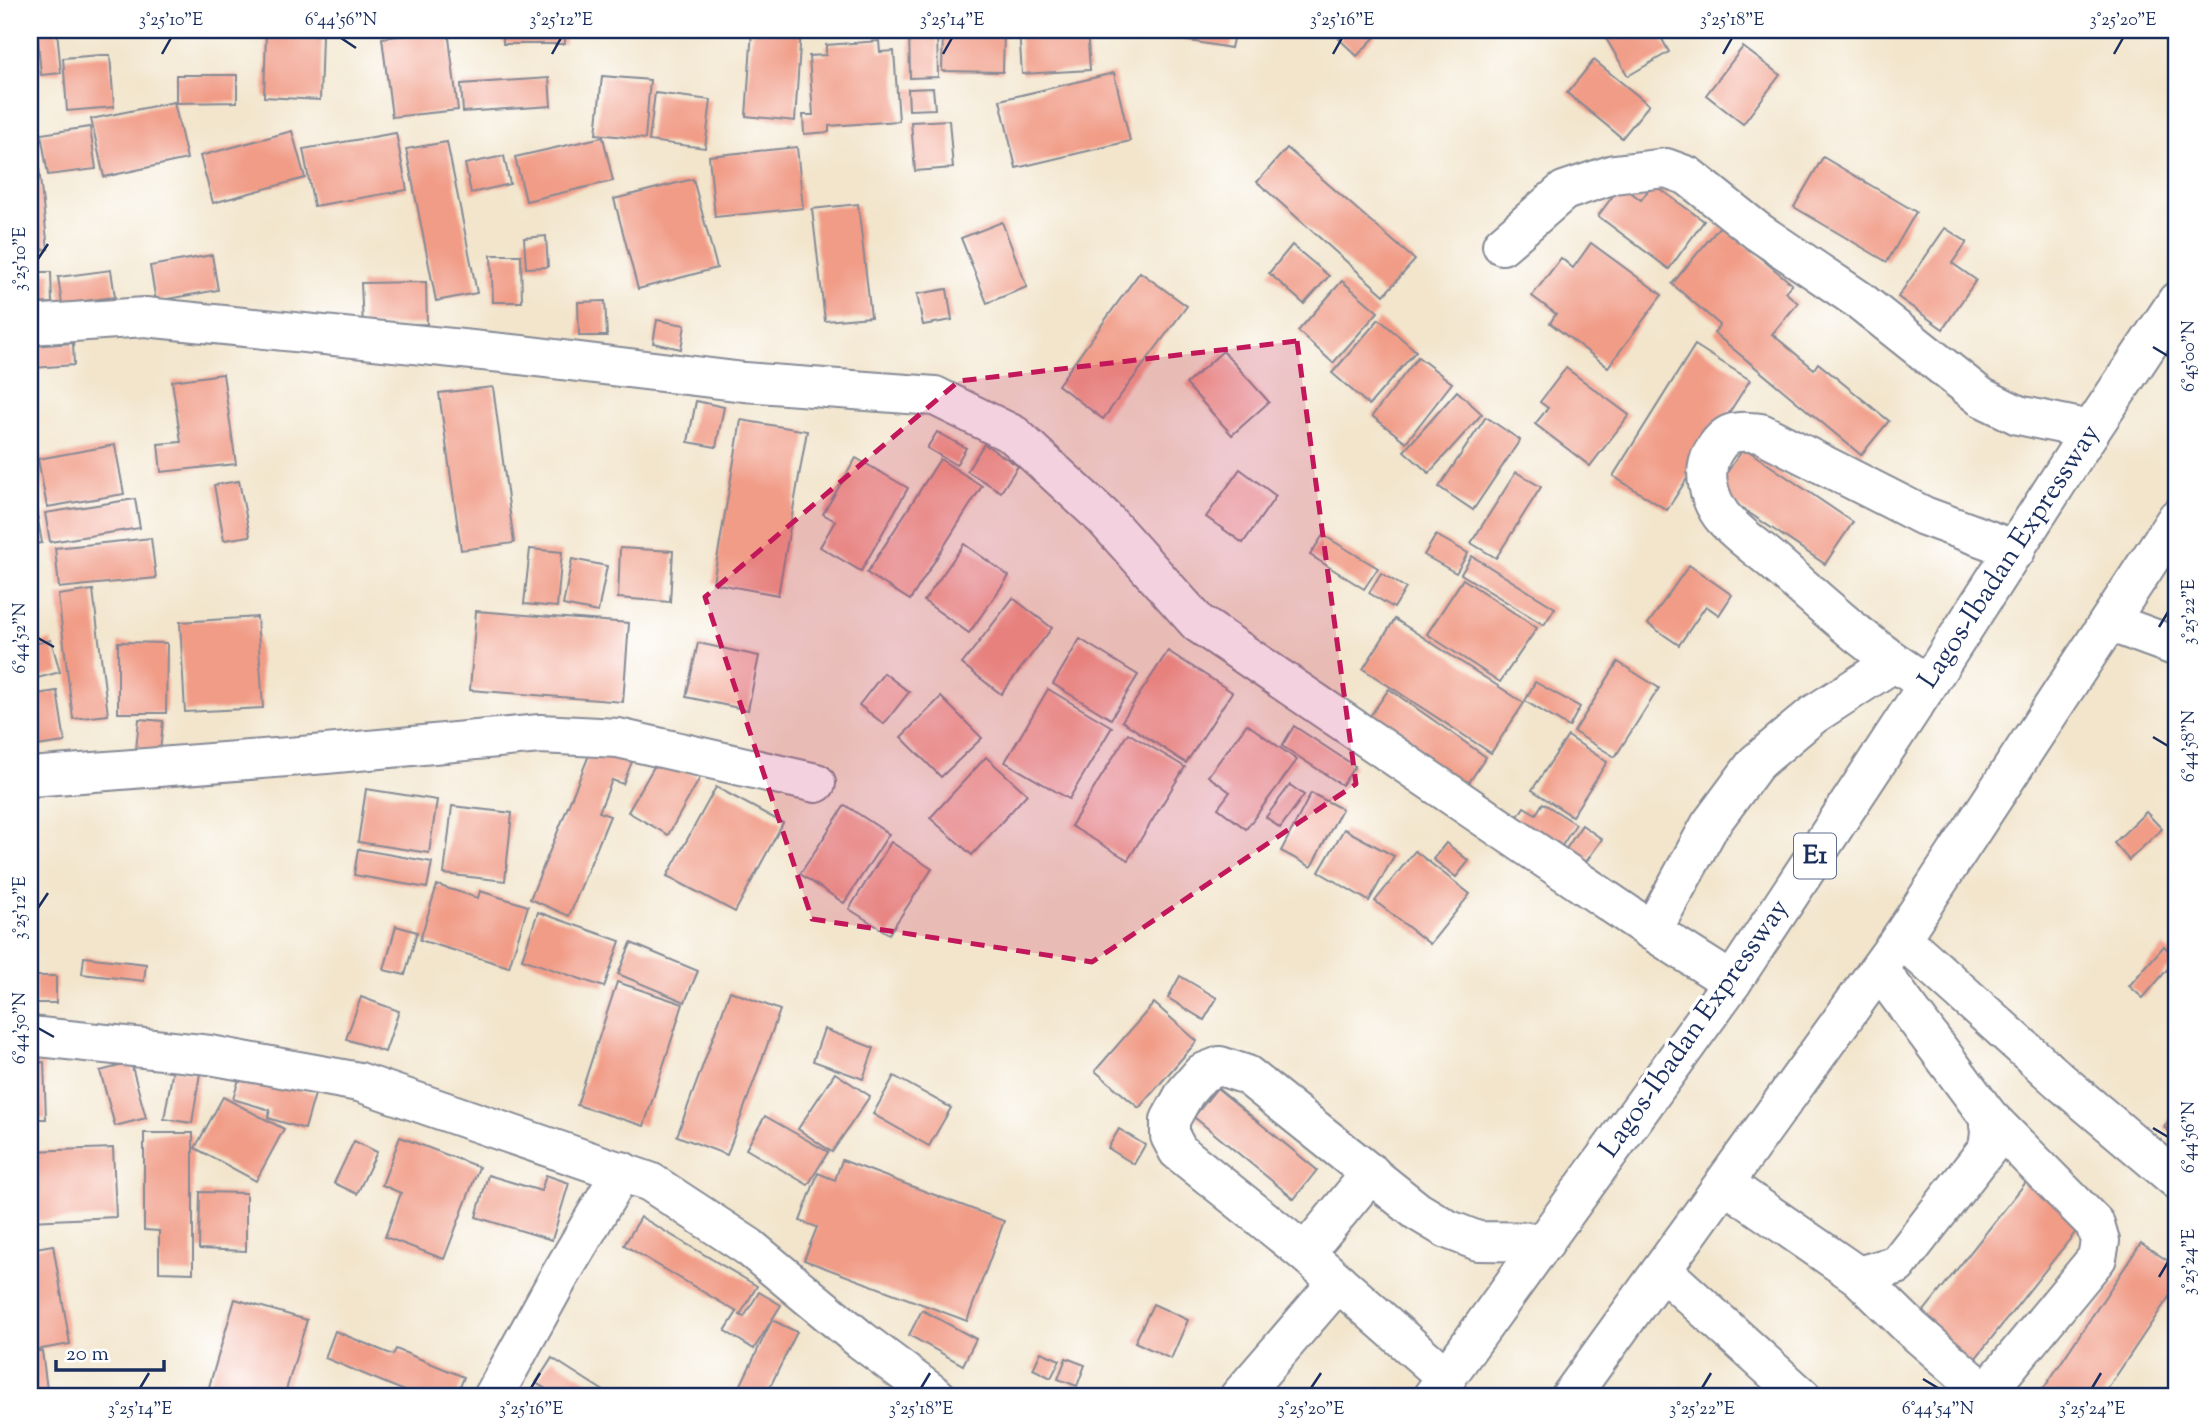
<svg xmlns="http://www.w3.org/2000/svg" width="2207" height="1427" font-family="'Sorts Mill Goudy',serif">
  <rect width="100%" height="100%" fill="#fff"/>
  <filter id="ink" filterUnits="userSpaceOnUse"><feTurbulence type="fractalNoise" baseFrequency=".0143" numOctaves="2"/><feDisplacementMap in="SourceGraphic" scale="14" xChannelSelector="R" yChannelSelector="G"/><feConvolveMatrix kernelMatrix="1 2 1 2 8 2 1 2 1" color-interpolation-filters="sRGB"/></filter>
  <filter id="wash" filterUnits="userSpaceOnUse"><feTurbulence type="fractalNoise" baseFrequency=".00686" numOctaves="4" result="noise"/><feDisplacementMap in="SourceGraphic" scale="28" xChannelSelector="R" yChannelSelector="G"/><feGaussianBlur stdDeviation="1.57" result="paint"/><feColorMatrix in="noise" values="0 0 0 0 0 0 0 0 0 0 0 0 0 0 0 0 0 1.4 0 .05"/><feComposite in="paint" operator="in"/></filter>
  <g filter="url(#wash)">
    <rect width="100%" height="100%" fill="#f2e5cc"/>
    <g id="blocks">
      <g fill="#f19c87">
        <polygon points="37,30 57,30 61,73 41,75"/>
        <polygon points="448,30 458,110 392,117 382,38"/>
        <rect x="503" y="30" width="62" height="14"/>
        <polygon points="752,30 801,30 795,121 746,116"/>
        <polygon points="909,30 937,30 938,77 910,78"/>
        <polygon points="943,30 1004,30 1003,72 942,71"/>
        <polygon points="1019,30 1087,30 1090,70 1022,74"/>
        <polygon points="1180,30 1235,30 1231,48 1178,39"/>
        <polygon points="1348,30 1369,30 1376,36 1357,56 1339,39"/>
        <polygon points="1601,30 1657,30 1669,52 1628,76"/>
        <polygon points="266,33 322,35 320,100 264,97"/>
        <polygon points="879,41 880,52 894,51 899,121 829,126 829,132 804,134 803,115 813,115 809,56 826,55 826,45"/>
        <polygon points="1743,47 1780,75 1743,124 1706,95"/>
        <polygon points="101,55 110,55 114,107 67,111 63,58"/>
        <polygon points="30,56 35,57 32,84 30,84"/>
        <polygon points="1594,60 1649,105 1622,138 1567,93"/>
        <polygon points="1114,73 1130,141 1016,168 1000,100"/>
        <polygon points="176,75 237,75 237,102 176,103"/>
        <polygon points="602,76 650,80 645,139 596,134"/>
        <polygon points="549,78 551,106 463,112 461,84"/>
        <polygon points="933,88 935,109 909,110 908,89"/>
        <polygon points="655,93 711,100 705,148 649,141"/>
        <polygon points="174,102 187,159 104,177 91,119"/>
        <polygon points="949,120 953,168 915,171 911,122"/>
        <polygon points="90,127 96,169 48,175 41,134"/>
        <polygon points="292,131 305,178 213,203 200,156"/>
        <polygon points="396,133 407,190 314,206 303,149"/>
        <polygon points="603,137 613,181 526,201 515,157"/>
        <polygon points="447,142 477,293 436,301 406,149"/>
        <polygon points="797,147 803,208 715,217 709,156"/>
        <polygon points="1287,148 1415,260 1384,295 1257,182"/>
        <polygon points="37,151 48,249 30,251 30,152"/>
        <polygon points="504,156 510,184 471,193 465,164"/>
        <polygon points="1823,157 1916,212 1887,262 1794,207"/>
        <polygon points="693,179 717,268 638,289 614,199"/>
        <polygon points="1653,184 1704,221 1669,269 1598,216 1621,185 1641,200"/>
        <polygon points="858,204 871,317 825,321 812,209"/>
        <polygon points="1002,222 1027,287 987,303 961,238"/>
        <polygon points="1721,225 1792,284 1785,292 1798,303 1772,334 1814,369 1818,363 1889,421 1861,455 1714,333 1720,325 1672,284"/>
        <polygon points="1945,228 1967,242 1952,263 1976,280 1943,329 1898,297"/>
        <polygon points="546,236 548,267 526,268 524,238"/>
        <polygon points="1591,243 1662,295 1608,367 1550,323 1556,314 1532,296 1561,258 1573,268"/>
        <polygon points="1292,245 1329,276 1304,304 1269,273"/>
        <polygon points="212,255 218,290 156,301 150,266"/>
        <polygon points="491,255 521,255 522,302 493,302"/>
        <polygon points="111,270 115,297 62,304 58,277"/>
        <polygon points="30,272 51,272 52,303 30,304"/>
        <polygon points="1140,272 1187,306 1103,419 1058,385"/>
        <polygon points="1342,281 1378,312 1333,363 1298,331"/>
        <polygon points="426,282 427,324 363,326 361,283"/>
        <polygon points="947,289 952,320 923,325 917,294"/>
        <polygon points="605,301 607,336 579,336 578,302"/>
        <polygon points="1379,319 1416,351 1369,405 1332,373"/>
        <polygon points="657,320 685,325 681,349 653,343"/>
        <polygon points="73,343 74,365 33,368 32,346"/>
        <polygon points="1695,345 1750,380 1667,510 1613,476"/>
        <polygon points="1223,351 1269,402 1232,435 1186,384"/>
        <polygon points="1418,357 1452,383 1406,442 1372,416"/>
        <polygon points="1566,368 1629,415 1590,466 1535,424 1548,408 1540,402"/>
        <polygon points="223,374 236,464 161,472 158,444 181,442 172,381"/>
        <polygon points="493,387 514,543 461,550 439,393"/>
        <polygon points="1457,391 1482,414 1429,473 1404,451"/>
        <polygon points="696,401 724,407 716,447 688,442"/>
        <polygon points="1486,417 1520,440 1473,510 1439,487"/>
        <polygon points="741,420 807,431 778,595 713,583"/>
        <polygon points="937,432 966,448 956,465 927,448"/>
        <polygon points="984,444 1018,466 1001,492 967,471"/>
        <polygon points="115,445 124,494 47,507 38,459"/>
        <polygon points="1744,448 1853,522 1825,564 1715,490"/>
        <polygon points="856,458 908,488 861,571 820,547 835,521 823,514"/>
        <polygon points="940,459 982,486 910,600 867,573"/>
        <polygon points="1240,469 1276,496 1243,543 1206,517"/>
        <polygon points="1516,472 1541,487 1496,558 1471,543"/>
        <polygon points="31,479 42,543 30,545 30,480"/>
        <polygon points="239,481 250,536 224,540 214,485"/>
        <polygon points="135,499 140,528 50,542 45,513"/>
        <polygon points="1323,535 1378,568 1364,589 1310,555"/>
        <polygon points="1436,535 1468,553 1456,573 1424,555"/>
        <polygon points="151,538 156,578 59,588 55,548"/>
        <polygon points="964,544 1009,576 969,633 924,601"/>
        <polygon points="620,548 673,551 670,602 618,598"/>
        <polygon points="530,549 562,552 557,607 524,604"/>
        <polygon points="1472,556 1555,608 1544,625 1461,574"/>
        <polygon points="572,559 607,566 598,612 563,605"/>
        <polygon points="1689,565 1732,595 1719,615 1706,606 1679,645 1648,624"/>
        <polygon points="1381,573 1406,588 1394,608 1369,593"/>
        <polygon points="1463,579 1537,628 1500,682 1427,634"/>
        <polygon points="93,590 108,715 73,719 58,595"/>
        <polygon points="1013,598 1052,628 1001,694 962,664"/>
        <polygon points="476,611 629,623 623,702 470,690"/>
        <polygon points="257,617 263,708 185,712 180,622"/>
        <polygon points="1395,619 1524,703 1491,753 1363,669"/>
        <polygon points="1080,639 1138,675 1111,719 1053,684"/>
        <polygon points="51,640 60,672 30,680 30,645"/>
        <polygon points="118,642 167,643 166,713 118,713"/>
        <polygon points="698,643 759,656 748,710 686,697"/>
        <polygon points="1168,651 1232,692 1186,763 1122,721"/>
        <polygon points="1618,662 1659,688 1615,757 1574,732"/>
        <polygon points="884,673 909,692 884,724 859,705"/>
        <polygon points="1535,682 1580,707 1569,727 1525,701"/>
        <polygon points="1048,689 1112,727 1069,799 1005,762"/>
        <polygon points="1389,689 1486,757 1464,790 1366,722"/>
        <polygon points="57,691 65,742 30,747 30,695"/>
        <polygon points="941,697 982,738 941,777 901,737"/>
        <polygon points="139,719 163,721 160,753 136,750"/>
        <polygon points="1247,724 1297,760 1246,829 1218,808 1230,792 1208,776"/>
        <polygon points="1294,726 1355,766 1342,785 1282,746"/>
        <polygon points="1128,733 1185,767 1128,860 1071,826"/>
        <polygon points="1568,736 1607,762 1572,816 1532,790"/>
        <polygon points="594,743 633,759 623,784 612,780 599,812 610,816 569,916 530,899"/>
        <polygon points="660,756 700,778 668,835 628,812"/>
        <polygon points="986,757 1027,794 972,855 930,818"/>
        <polygon points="1290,785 1304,795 1280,828 1266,817"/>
        <polygon points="716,787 783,823 735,912 667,876"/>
        <polygon points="366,789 437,800 429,853 358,842"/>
        <polygon points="1311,793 1342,809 1311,867 1281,851"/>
        <polygon points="1543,803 1576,824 1558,852 1513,824 1524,807 1536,814"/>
        <polygon points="845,805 889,834 844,903 800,874"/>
        <polygon points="452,806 512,813 505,881 444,874"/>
        <polygon points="2146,812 2162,829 2129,860 2114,843"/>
        <polygon points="1582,825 1602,839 1581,869 1562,855"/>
        <polygon points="1344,829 1394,856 1369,901 1319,872"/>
        <polygon points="31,835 34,853 30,854 30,836"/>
        <polygon points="891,842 932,869 889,934 849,909"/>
        <polygon points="1446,843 1469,861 1456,877 1433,859"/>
        <polygon points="358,849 432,862 427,888 354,875"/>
        <polygon points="1415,851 1470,894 1430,944 1375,901"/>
        <polygon points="437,885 478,898 480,891 528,906 509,967 420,940"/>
        <polygon points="538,912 620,941 604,987 522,959"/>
        <polygon points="396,926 417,932 405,975 384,970"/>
        <polygon points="631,943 698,971 685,1002 618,974"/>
        <polygon points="2164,946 2177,958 2143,998 2129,986"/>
        <polygon points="84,957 146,964 144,981 82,974"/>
        <rect x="35" y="976" width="21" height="27"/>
        <polygon points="1180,976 1217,998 1204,1020 1168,998"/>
        <polygon points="617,982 683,1004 644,1126 577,1105"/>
        <polygon points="730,991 780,1010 727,1155 677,1136"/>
        <polygon points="361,997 399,1011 385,1052 346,1039"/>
        <polygon points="1154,1003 1197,1041 1139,1108 1095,1071"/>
        <polygon points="824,1029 874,1048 863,1079 813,1061"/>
        <polygon points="44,1062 46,1119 30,1119 30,1063"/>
        <polygon points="131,1063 146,1118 115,1126 100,1071"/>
        <polygon points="173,1069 200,1073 192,1123 164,1119"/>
        <polygon points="241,1073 315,1094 305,1129 268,1118 270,1110 233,1099"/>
        <polygon points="835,1073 870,1096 832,1152 798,1129"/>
        <polygon points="894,1076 951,1108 929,1146 873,1114"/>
        <polygon points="1217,1088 1317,1170 1294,1199 1194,1117"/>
        <polygon points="223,1097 284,1129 256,1181 195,1148"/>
        <polygon points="2177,1110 2177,1137 2164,1127"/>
        <polygon points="765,1116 828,1152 808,1185 746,1149"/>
        <polygon points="1119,1129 1145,1145 1134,1164 1108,1148"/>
        <polygon points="144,1133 193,1133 193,1273 159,1272 159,1231 144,1230"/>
        <polygon points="400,1137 479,1167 444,1259 385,1237 401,1193 382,1185"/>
        <polygon points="354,1141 377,1152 357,1194 334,1183"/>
        <polygon points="113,1148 116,1217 30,1221 30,1151"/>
        <polygon points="842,1160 1004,1221 967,1321 804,1260 817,1227 800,1221 818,1173 835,1180"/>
        <polygon points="488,1175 541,1191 546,1175 569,1183 552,1240 476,1217"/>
        <polygon points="2027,1181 2082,1224 1971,1364 1916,1321"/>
        <polygon points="200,1192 246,1193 246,1251 199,1249"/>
        <polygon points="641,1217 757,1286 740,1315 744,1317 759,1292 781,1305 754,1349 725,1331 737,1312 624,1245"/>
        <polygon points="2141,1243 2177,1267 2177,1285 2102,1397 2038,1397"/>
        <polygon points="53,1245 70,1344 30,1351 30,1249"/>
        <polygon points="235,1299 307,1320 284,1397 206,1397"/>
        <polygon points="1153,1304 1188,1320 1171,1359 1135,1342"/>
        <polygon points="922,1310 976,1339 963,1365 909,1335"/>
        <polygon points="772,1320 797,1332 765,1397 735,1397"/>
        <polygon points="335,1331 393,1355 396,1349 464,1377 456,1397 419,1397 325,1358"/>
        <polygon points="42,1351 48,1397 30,1397 30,1352"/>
        <polygon points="1041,1352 1060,1360 1051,1378 1033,1369"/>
        <polygon points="552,1358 613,1397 559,1397 536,1383"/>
        <polygon points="1066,1358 1085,1365 1077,1386 1058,1379"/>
      </g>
    </g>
  </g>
  <g filter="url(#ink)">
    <use href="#blocks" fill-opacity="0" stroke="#868a95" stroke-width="2"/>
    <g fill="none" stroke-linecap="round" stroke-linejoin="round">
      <g stroke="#868a95" stroke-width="42">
        <g id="minor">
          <polyline points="1502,245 1564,191 1614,174 1666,168 1688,176 1757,231 1859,300 1981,397 2018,415 2091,430"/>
          <polyline points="30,325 145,317 521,355 744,382 935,396 1014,435 1103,517 1198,623 1652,931 1732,982"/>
          <polyline points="2109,622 2177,647"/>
          <path d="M1928 684C1871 650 1823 605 1773 561 1757 547 1734 532 1721 515 1709 498 1702 473 1712 454 1725 430 1736 430 1761 433L1924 516 2016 550"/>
          <polyline points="30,777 326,754 540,734 618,738 816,783"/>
          <polyline points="1652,931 1710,825 1756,763 1813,715 1893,663"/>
          <polyline points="1901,938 2060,1081 2177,1180"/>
          <polyline points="30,1036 210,1055 359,1082 650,1182 749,1247 861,1340 937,1397"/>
          <polyline points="1725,1184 1858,1276 1897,1265 1988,1148 1990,1133 1988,1116 1879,969"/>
          <polyline points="1305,1253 1371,1173"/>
          <polyline points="1663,1271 1802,1397"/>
          <polyline points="1858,1276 1911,1328 1979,1387 1988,1386 1995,1382 2097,1258 2100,1241 2095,1224 1988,1116"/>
          <polyline points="1447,1378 1305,1253 1178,1151 1170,1136 1170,1120 1185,1093 1202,1073 1220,1066 1247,1075 1417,1211 1447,1229 1478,1241 1545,1242"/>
          <polyline points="493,1397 558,1279 622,1171"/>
          <polyline points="1239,1397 1338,1282"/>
        </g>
      </g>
      <g stroke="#868a95" stroke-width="42">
        <g id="highway">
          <polyline points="1432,1397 1732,982 1928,684 2091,430 2177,301"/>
          <polyline points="1570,1397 1901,938 2177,518"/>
        </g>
      </g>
      <use href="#minor" stroke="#fff" stroke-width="38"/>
      <use href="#highway" stroke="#fff" stroke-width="38"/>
    </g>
  </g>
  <path fill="#c2185b" fill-opacity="0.2" stroke="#c2185b" stroke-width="5" stroke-dasharray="14 9" stroke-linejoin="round" d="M1297 341 1356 784 1092 962 812 919 705 597 959 381Z"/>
  <path fill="none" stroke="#1b2f5e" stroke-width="2.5" d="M341 38 356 48M162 54 171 38M552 54 561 38M943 54 952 38M1333 54 1342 38M1723 54 1732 38M2114 54 2123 38M38 259 48 244M2153 347 2168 356M2159 627 2168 612M38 638 54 647M2153 737 2168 746M38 908 48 893M38 1028 54 1037M2153 1128 2168 1137M2159 1277 2168 1262M1923 1379 1938 1388M140 1388 149 1373M531 1388 540 1373M921 1388 930 1373M1311 1388 1321 1373M1702 1388 1711 1373M2092 1388 2101 1373"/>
  <g text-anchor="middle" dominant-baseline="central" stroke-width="7" stroke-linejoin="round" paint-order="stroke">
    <rect fill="#fff" stroke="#5f6d8e" stroke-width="2" x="1794" y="833.5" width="42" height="45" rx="5"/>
    <g font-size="26" font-weight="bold" fill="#1b2f5e">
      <text x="1815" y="856">E1</text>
    </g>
    <g font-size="28" fill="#1b2f5e" stroke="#fff">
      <text transform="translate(2010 557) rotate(-57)">Lagos-Ibadan Expressway</text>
      <text transform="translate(1695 1029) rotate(-55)">Lagos-Ibadan Expressway</text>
    </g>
  </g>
  <rect width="2207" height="1427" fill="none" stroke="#fff" stroke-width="77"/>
  <path d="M56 1360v10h108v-10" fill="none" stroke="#1b2f5e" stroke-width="3.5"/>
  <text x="66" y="1360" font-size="21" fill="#1b2f5e" stroke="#ffffff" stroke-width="5" paint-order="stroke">20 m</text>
  <rect x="38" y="38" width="2130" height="1350" fill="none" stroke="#1b2f5e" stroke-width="2.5"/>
  <g font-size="18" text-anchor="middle" fill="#1b2f5e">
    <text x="171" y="25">3°25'10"E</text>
    <text x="341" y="25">6°44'56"N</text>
    <text x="561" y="25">3°25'12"E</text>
    <text x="952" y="25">3°25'14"E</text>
    <text x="1342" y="25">3°25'16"E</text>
    <text x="1732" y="25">3°25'18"E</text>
    <text x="2123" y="25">3°25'20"E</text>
    <text transform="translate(19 259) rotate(-90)" y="6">3°25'10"E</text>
    <text transform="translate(2188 356) rotate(-90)" y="6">6°45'00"N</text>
    <text transform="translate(2188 612) rotate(-90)" y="6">3°25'22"E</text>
    <text transform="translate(19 638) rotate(-90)" y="6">6°44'52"N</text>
    <text transform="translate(2188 746) rotate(-90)" y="6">6°44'58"N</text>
    <text transform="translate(19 908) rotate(-90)" y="6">3°25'12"E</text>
    <text transform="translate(19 1028) rotate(-90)" y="6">6°44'50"N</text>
    <text transform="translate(2188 1137) rotate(-90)" y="6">6°44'56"N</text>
    <text transform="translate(2188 1262) rotate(-90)" y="6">3°25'24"E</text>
    <text x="140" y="1414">3°25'14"E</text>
    <text x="531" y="1414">3°25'16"E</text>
    <text x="921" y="1414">3°25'18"E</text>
    <text x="1311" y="1414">3°25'20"E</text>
    <text x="1702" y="1414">3°25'22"E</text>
    <text x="1938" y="1414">6°44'54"N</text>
    <text x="2092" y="1414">3°25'24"E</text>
  </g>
</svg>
